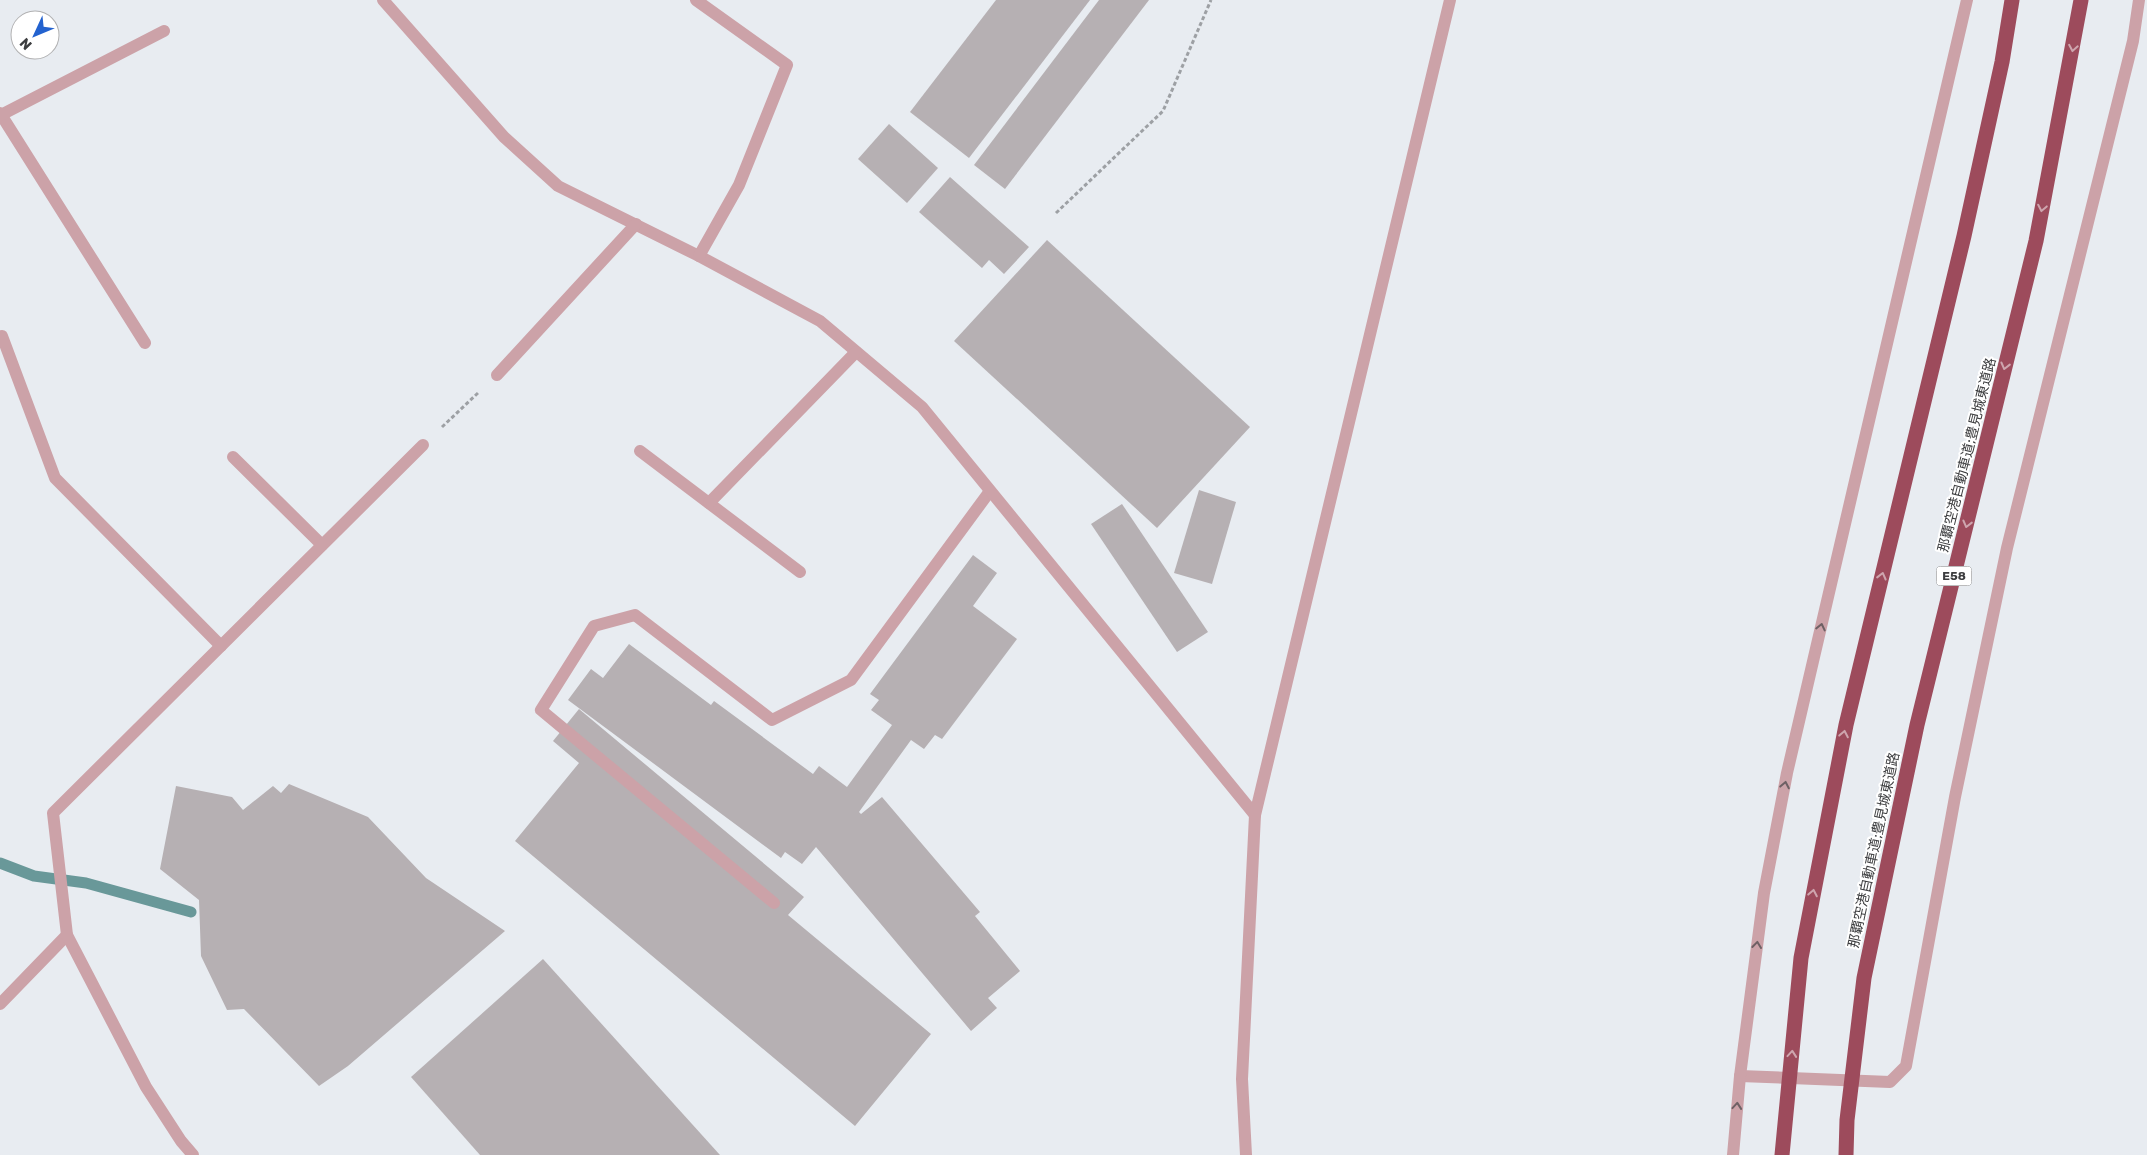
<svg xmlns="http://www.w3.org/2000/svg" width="2147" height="1155" font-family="Rubik,'Noto Sans JP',sans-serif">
  <rect width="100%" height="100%" fill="#e8ecf1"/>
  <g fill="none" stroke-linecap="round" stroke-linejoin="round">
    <polyline stroke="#699899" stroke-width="11" points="0,863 34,876 86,883 191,912"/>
  </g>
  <g fill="#b6b0b3">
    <polygon points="996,0 1090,0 969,158 910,112"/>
    <polygon points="1099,0 1149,0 1005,189 974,165"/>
    <polygon points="889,124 938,168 907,203 858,159"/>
    <polygon points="950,177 1029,247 1004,274 989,260 982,268 919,212"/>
    <polygon points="1047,240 1250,427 1157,528 954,341"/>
    <polygon points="1199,490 1236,502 1212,584 1174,573"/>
    <polygon points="1122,504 1208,632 1177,652 1091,524"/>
    <polygon points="973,555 997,573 973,606 1017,639 942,739 935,735 924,749 911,740 859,812 861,814 882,797 980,912 975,916 1020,971 988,998 997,1008 971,1031 816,847 802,864 785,852 781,858 568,700 591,669 603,678 629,644 711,705 714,701 813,774 819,766 847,787 892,725 871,710 879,700 870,694"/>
    <polygon points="579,709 804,897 788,915 931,1034 855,1126 515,841 579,763 553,741"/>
    <polygon points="289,784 368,817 426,878 505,931 348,1066 319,1086 244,1009 227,1010 201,956 199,900 160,869 176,786 232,797 243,810 273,786 281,793"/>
    <polygon points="543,959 720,1155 480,1155 411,1077"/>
  </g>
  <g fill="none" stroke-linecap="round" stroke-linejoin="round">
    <g stroke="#9da0a4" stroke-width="3" stroke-dasharray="4 2.5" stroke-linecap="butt">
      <polyline points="1056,213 1163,111 1211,0"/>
      <polyline points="442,427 479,392"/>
    </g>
    <g stroke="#cca2a8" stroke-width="12">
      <polyline points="233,457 322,545"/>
      <polyline points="774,903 541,710 594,626 635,615 772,720 851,680 990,491"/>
    </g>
    <g stroke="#cca2a8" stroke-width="12">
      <polyline points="383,0 504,137 558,186 699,256 820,321 922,407 1255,815"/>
      <polyline points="696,0 787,65 739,185 699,256"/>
      <polyline points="0,113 145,343"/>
      <polyline points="1,115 164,31"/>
      <polyline points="2,336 55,478 221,646"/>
      <polyline points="497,375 636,224"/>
      <polyline points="640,451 800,572"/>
      <polyline points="709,503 856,352"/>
      <polyline points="0,1004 67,935"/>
      <polyline points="1740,1076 1890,1082 1906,1066 1955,797 2007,548 2133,41 2139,0"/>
      <polyline points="193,1155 181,1141 146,1087 67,935 53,813 423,445"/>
      <polyline points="1246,1155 1242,1079 1255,815 1450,0"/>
      <polyline points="1733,1155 1740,1076 1764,893 1787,773 1967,0"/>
    </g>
    <g stroke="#9d4b5c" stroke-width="15">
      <polyline points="1782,1155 1801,958 1846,725 1964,236 2002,62 2012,0"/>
      <polyline points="1846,1155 1847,1120 1864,978 1917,725 2036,241 2081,0"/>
    </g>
  </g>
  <defs><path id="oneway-chevron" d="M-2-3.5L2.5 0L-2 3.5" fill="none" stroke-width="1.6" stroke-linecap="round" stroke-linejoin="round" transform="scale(1.25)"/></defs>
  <g stroke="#cea5ae">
    <use href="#oneway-chevron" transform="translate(2073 48) rotate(100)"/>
    <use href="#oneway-chevron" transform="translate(2042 208) rotate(101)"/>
    <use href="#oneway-chevron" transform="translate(2005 366) rotate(104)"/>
    <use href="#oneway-chevron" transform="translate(1967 524) rotate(104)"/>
    <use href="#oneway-chevron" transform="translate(1882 576) rotate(-76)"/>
    <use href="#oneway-chevron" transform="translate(1844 734) rotate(-79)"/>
    <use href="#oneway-chevron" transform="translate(1813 893) rotate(-79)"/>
    <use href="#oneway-chevron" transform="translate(1792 1054) rotate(-85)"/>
  </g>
  <g stroke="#6e6064">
    <use href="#oneway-chevron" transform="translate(1821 627) rotate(-77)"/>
    <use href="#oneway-chevron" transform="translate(1785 785) rotate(-79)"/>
    <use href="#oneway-chevron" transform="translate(1757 945) rotate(-83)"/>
    <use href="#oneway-chevron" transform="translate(1737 1106) rotate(-85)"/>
  </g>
  <g text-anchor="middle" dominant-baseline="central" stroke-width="4" stroke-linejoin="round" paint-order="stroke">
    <rect fill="#fff" stroke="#767779" stroke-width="1" x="1936.5" y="566.5" width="35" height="19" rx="4"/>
    <g font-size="12" font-weight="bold" fill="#3c3d3f">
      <text x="1954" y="576">E58</text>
    </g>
    <g font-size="14" fill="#3c3d3f" stroke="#fff">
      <text transform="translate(1967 455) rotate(-76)">那覇空港自動車道;豊見城東道路</text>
      <text transform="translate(1874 850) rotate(-78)">那覇空港自動車道;豊見城東道路</text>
    </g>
  </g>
  <g transform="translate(35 35) rotate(226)"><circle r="24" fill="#ffffff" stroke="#b1b1b2"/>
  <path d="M0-4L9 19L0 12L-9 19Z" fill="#2362cf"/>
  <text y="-8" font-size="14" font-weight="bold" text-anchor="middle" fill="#3c3d3f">N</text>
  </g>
</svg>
